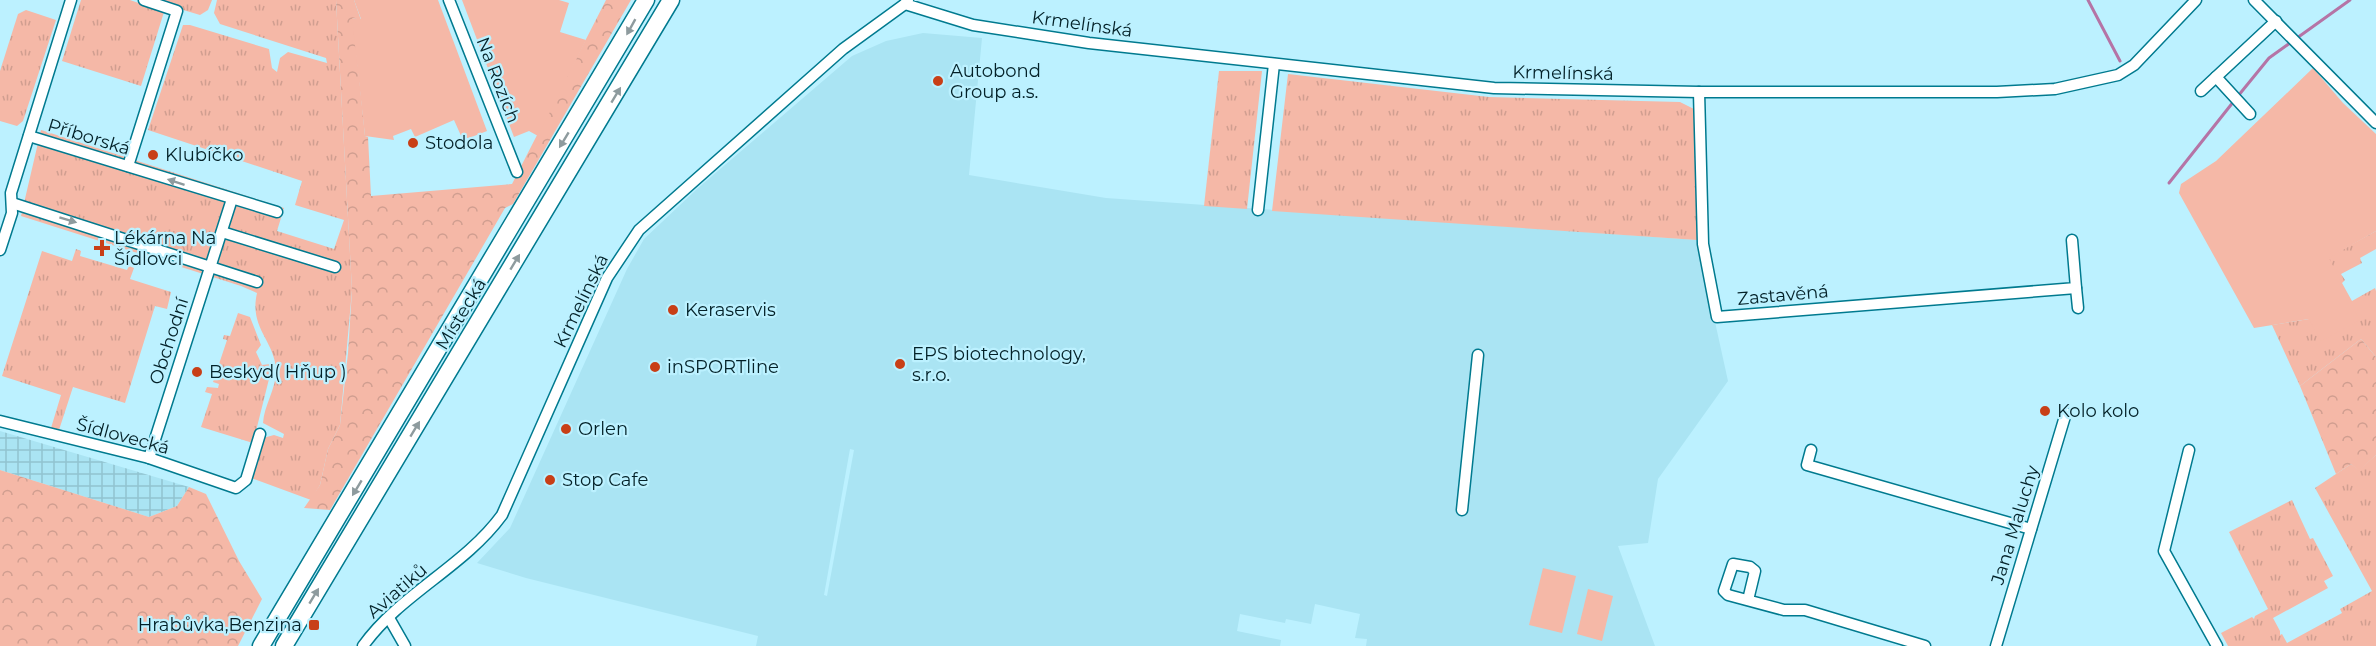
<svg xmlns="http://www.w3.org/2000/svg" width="2376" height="646" font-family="Montserrat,sans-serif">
  <defs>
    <pattern id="industrial-grid" width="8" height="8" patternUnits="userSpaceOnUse" patternTransform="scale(1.5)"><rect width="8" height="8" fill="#aae4f3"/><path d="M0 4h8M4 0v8" fill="none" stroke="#91c3d0"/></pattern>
    <pattern id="grass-tufts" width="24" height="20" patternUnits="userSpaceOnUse" patternTransform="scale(1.5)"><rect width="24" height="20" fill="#f5b8a7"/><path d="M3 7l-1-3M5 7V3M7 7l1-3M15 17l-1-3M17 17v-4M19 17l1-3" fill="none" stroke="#d09e90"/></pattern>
    <pattern id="forest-crowns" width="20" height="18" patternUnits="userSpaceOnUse" patternTransform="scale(1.5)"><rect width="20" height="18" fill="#f5b8a7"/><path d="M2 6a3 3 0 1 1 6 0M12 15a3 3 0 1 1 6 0" fill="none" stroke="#d09e90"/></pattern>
  </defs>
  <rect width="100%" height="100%" fill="#bcf1ff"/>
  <path fill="#aae4f3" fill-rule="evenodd" d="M923 33 982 38 969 175 1106 198 1697 240 1728 381 1658 479 1648 543 1618 546 1655 646H1366L1367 639 1355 638 1360 614 1315 604 1311 624 1286 619 1285 623 1240 614 1237 631 1281 640 1280 646H756L758 636 526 578 477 563 510 528 627 269 644 239 698 188 852 56 886 41ZM850 449 854 450 827 596 824 595Z"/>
  <polygon fill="url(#industrial-grid)" points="0,431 189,487 177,506 149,517 0,470"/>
  <g fill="url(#grass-tufts)">
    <polygon points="81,0 130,0 164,12 141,86 62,61"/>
    <polygon points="150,0 212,0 208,10 200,15"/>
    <path d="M217 0H336L352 290 340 425 328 449 320 485 311 500 251 478 263 438 274 435 283 438 284 434 263 423C264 405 277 388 276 369 274 340 249 328 257 293L241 286 21 216 41 130 284 208 277 231 334 249 344 220 295 205 302 181 148 130 183 25H190L269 49 272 68 277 72 280 58 288 52 327 63 326 58 220 24 214 13Z"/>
    <polygon points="26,10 56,20 23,121 17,126 0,121 0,71 18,14"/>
    <polygon points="1219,71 1262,71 1247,209 1204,206"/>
    <polygon points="1288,74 1489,97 1680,102 1694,109 1697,240 1272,211"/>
    <polygon points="2376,231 2376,249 2360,258 2362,263 2341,274 2345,280 2342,283 2352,301 2375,288 2376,291 2376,357 2361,339 2300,386 2272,325 2309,319 2329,257"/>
    <polygon points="76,249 81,251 80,256 127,270 129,266 134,268 130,279 171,292 167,309 155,306 125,403 73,387 59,430 51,428 61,395 2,376 42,251 72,261"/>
    <polygon points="238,313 250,317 261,345 256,352 262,365 270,364 271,371 253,443 201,427 212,394 205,392 207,387 218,388 219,384 213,382 227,340 223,339 224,335 230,336"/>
    <polygon points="2376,455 2376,646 2228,646 2221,633 2252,617 2254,619 2255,616 2268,609 2229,532 2292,500 2310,539 2313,538 2333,576 2324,581 2328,588 2273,618 2280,631 2280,635 2282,634 2287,643 2342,613 2340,609 2372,591 2315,488 2351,464 2359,470"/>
  </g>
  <g fill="url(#forest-crowns)">
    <polygon points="336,0 354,0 361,20 353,18 365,136 368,137 371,196 512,184 606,0 631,0 513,204 505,208 330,510 304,508 320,485 328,449 340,425 348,353 352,290"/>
    <polygon points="2361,339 2376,357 2376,455 2359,471 2351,464 2336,474 2300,386"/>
    <polygon points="0,470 149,517 177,506 189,487 206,494 239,561 262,599 238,646 0,646"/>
  </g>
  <g fill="#f5b8a7">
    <polygon points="354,0 438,0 487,131 469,138 462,138 454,120 415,137 411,129 393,136 394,140 365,136 352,18 361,19"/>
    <polygon points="462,0 559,0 569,3 560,32 586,40 538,136 529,131 514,137"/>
    <polygon points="2313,68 2343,103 2376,134 2376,231 2329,258 2360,320 2321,341 2309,319 2254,328 2179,193 2181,184 2216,161"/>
    <polygon points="1543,568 1576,576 1562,633 1529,625"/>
    <polygon points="1588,589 1613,596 1602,641 1577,634"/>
  </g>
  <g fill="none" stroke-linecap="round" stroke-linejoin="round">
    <g stroke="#b574a6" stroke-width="3">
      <polyline points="2088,0 2120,61"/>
      <polyline points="2238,96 2269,58 2350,0"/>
      <polyline points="2169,183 2234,101"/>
    </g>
    <g stroke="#007a8f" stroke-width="13">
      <g id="minor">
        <polyline points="449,0 517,172"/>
        <polyline points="908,0 905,4 973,25 1089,43 1494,88 1699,92 1997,92 2055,89 2118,75 2134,65 2196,0"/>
        <polyline points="2254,0 2376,123"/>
        <polyline points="2216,77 2250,114"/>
        <polyline points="2201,91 2276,21"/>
        <polyline points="1699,92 1703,244 1717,317 2076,288 2072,240"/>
        <polyline points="29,136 277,212"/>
        <polyline points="128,166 177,11 144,0"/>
        <polyline points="12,203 257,282"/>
        <polyline points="1258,210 1274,64"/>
        <polyline points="222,232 335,267"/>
        <polyline points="0,250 12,213 11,193 71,0"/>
        <polyline points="2076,288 2078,308"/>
        <polyline points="0,421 149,458 236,488 246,480 260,434"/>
        <polyline points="1811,450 1807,465 2031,529"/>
        <polyline points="2189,450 2164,551 2217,646"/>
        <polyline points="149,458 232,199"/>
        <polyline points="1462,510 1478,355"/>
        <polyline points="1748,600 1755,571 1750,567 1733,564 1724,591 1728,595 1784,610 1805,610 1925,646"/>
        <polyline points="389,618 405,646"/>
        <path d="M363 646C400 594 464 567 502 515L607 278 639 230 843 49 905 4"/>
        <polyline points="1996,646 2066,413"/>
      </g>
    </g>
    <g stroke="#007a8f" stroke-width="19">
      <g id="highway">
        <polyline points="261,646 646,0"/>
        <polyline points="284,646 671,0"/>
      </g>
    </g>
    <use href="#minor" stroke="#fff" stroke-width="10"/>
    <use href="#highway" stroke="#fff" stroke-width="16"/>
  </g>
  <defs><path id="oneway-solid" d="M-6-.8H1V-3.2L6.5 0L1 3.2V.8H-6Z" transform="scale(1.5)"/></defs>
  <g fill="#8e9b9e">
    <use href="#oneway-solid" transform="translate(631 27) rotate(119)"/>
    <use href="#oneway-solid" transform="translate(616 95) rotate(-59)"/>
    <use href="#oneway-solid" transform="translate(564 140) rotate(121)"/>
    <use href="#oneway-solid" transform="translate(176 182) rotate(-162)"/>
    <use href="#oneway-solid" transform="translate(68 220) rotate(17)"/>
    <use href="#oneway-solid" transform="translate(515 262) rotate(-59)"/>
    <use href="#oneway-solid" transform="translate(415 429) rotate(-59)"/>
    <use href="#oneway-solid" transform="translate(357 488) rotate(121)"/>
    <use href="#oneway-solid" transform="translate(314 596) rotate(-59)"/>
  </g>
  <g fill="#c83f17" stroke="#bcf1ff" stroke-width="2">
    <circle cx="938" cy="81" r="6"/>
    <circle cx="413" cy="143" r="6"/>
    <circle cx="153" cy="155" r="6"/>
    <path d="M99 239h6v6h6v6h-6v6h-6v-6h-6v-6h6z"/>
    <circle cx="673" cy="310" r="6"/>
    <circle cx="900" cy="364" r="6"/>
    <circle cx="655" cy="367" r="6"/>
    <circle cx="197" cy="372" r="6"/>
    <circle cx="2045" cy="411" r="6"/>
    <circle cx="566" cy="429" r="6"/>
    <circle cx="550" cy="480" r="6"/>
    <rect x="308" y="619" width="12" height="12" rx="3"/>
  </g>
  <g text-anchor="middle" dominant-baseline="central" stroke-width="4.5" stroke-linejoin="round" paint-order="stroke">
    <g font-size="18" fill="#032128" stroke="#bcf1ff">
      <text transform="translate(1082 24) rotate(8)">Krmelínská</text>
      <text transform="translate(1563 73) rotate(1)">Krmelínská</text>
      <text transform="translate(498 80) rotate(69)">Na Rozích</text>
      <text transform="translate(89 137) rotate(17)">Příborská</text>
      <text transform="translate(1783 295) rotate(-5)">Zastavěná</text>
      <text transform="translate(581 301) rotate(-64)">Krmelínská</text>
      <text transform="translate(461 314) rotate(-59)">Místecká</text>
      <text transform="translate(169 341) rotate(-72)">Obchodní</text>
      <text transform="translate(123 436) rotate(15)">Šídlovecká</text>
      <text transform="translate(2015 525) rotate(-73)">Jana Maluchy</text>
      <text transform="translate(397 591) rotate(-41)">Aviatiků</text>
    </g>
    <g font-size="18" fill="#032128" stroke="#bcf1ff" text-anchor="start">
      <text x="950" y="71">Autobond<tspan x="950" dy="21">Group a.s.</tspan></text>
      <text x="425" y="143">Stodola</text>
      <text x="165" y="155">Klubíčko</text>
      <text x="114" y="238">Lékárna Na<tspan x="114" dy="21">Šídlovci</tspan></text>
      <text x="685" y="310">Keraservis</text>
      <text x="912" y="354">EPS biotechnology,<tspan x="912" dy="21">s.r.o.</tspan></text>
      <text x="667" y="367">inSPORTline</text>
      <text x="209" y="372">Beskyd( Hňup )</text>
      <text x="2057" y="411">Kolo kolo</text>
      <text x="578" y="429">Orlen</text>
      <text x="562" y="480">Stop Cafe</text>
      <text x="302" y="625" text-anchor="end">Hrabůvka,Benzina</text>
    </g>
  </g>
</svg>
